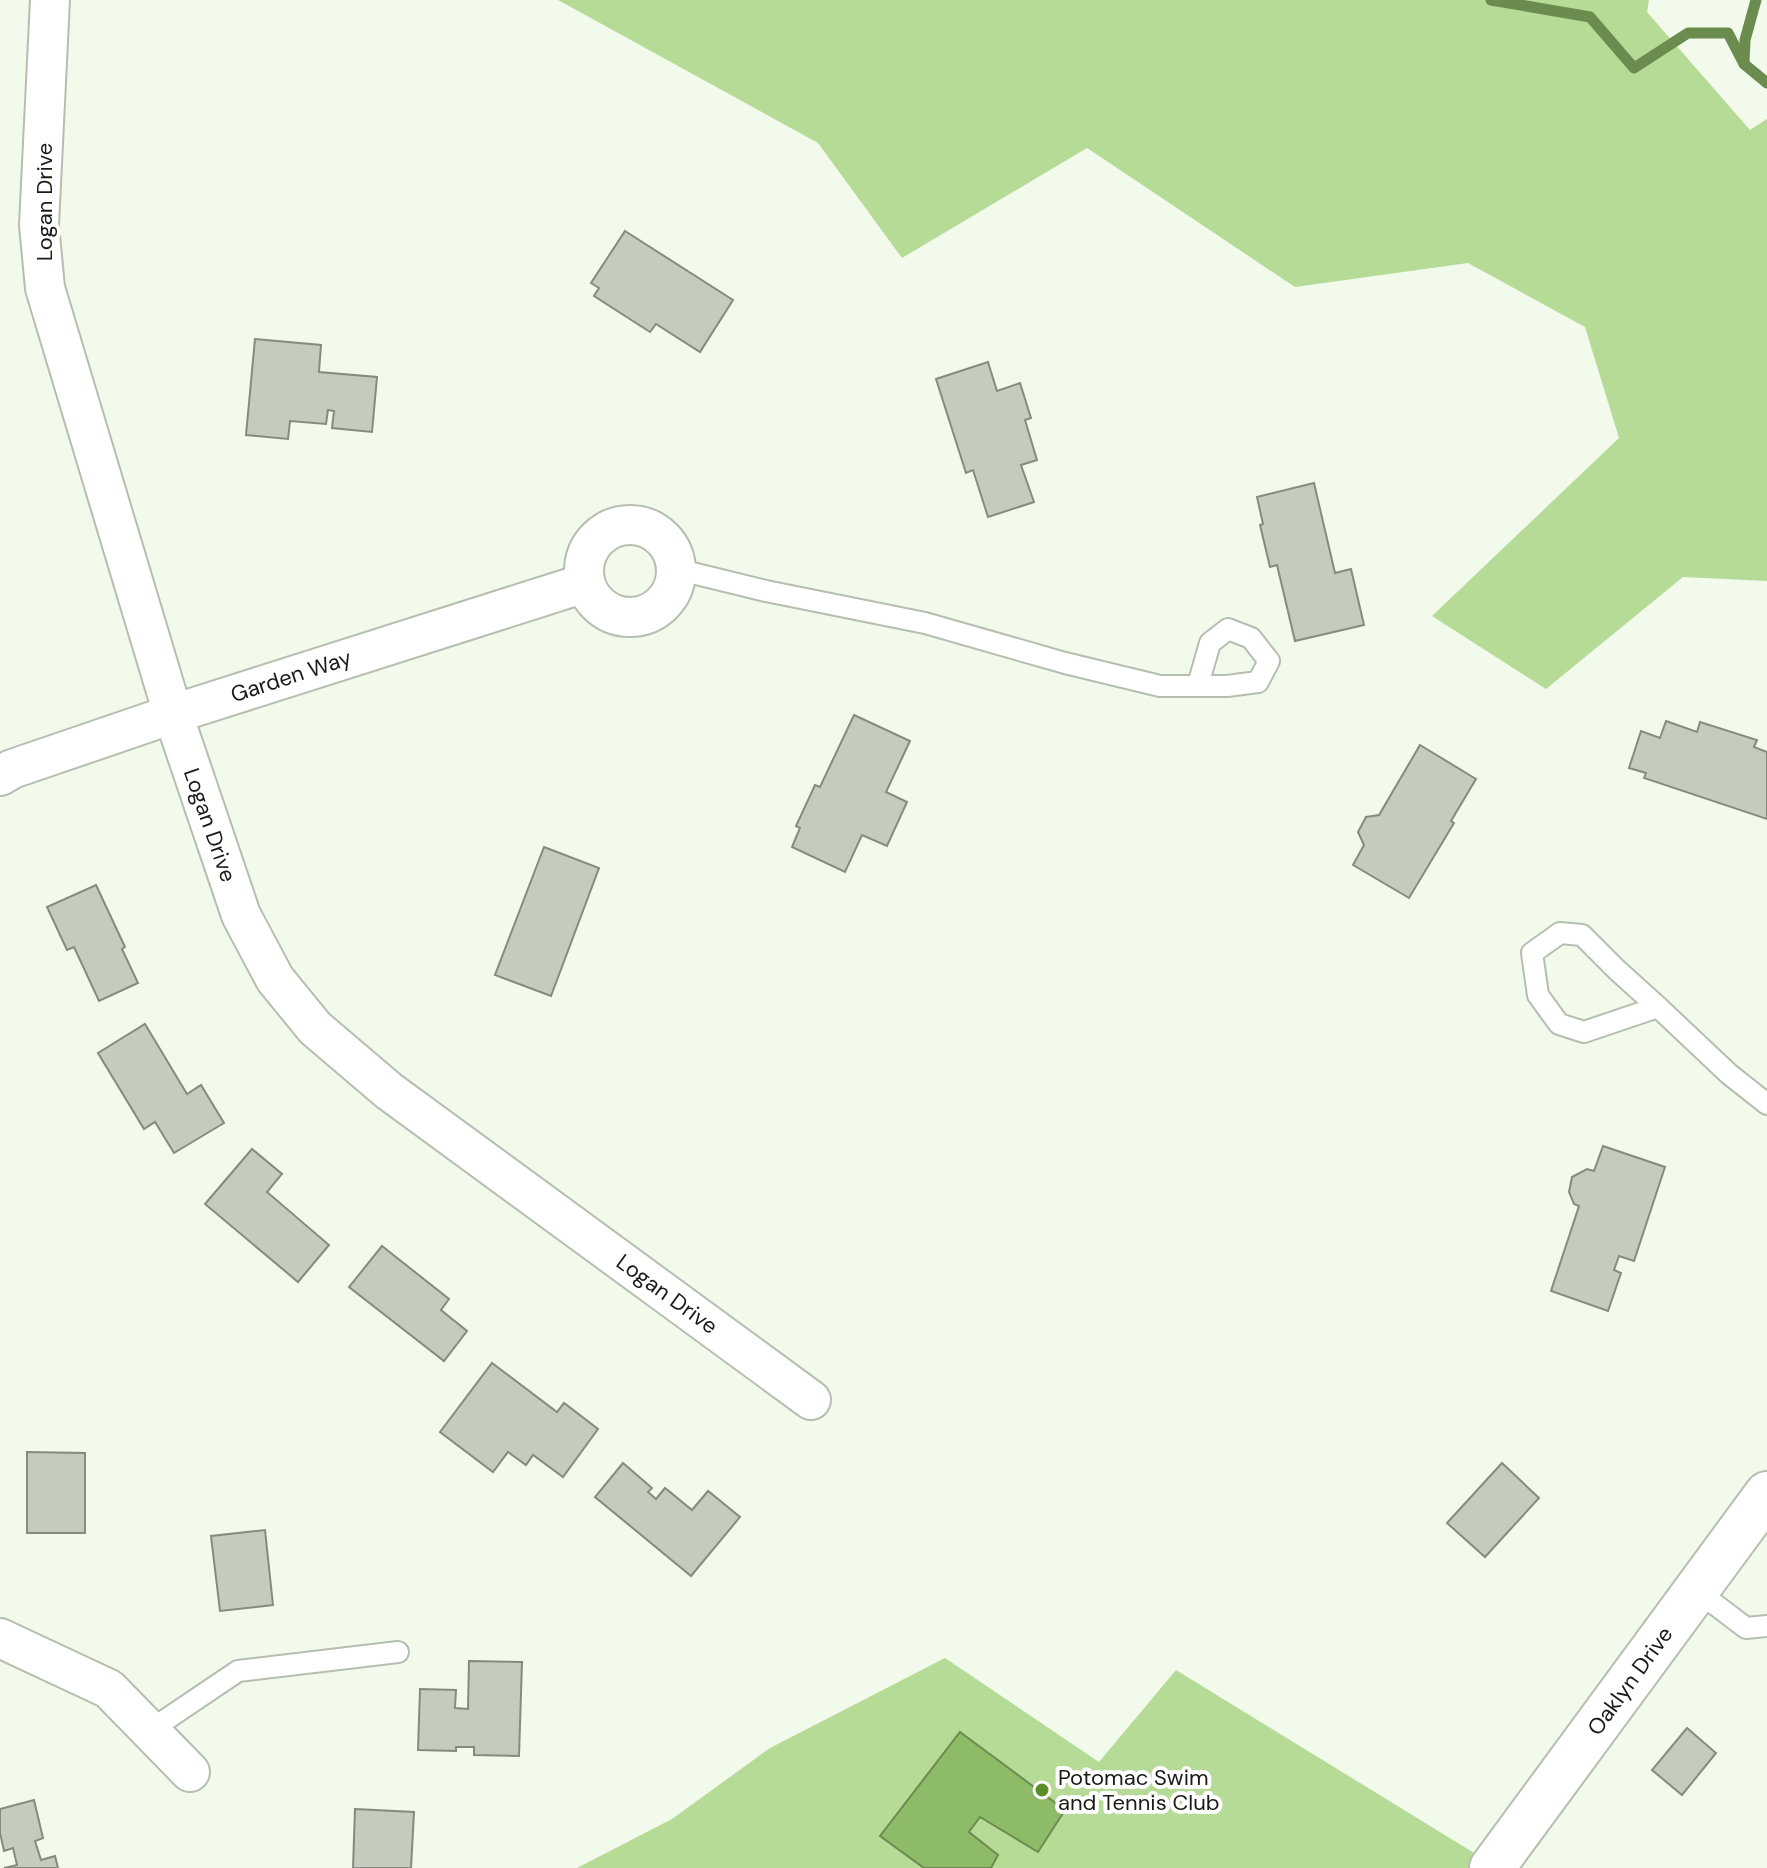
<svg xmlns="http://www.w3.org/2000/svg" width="1767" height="1868" font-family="'DM Sans',sans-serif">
  <rect width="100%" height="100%" fill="#f1faeb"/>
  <g fill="#b5db97">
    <polygon points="558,0 1649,0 1647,12 1750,130 1767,119 1767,581 1683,577 1546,689 1432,616 1619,438 1585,327 1468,263 1295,287 1087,148 902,258 818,143"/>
    <polygon points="945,1658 1099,1762 1176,1670 1479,1856 1470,1868 577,1868 672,1819 770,1748"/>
  </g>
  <polygon fill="#8ebb68" stroke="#6b8b4f" stroke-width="2" points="960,1732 1065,1810 1038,1852 980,1817 969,1832 998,1855 991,1868 924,1868 880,1836"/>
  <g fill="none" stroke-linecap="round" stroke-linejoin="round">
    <g stroke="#6b8b4f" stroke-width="11">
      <polyline points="1491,0 1590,17 1634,68 1688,33 1728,33 1744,64 1767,83"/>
      <polyline points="1744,62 1745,40 1756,0"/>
    </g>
  </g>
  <g fill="#c4ccbe" stroke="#848c7f" stroke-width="2">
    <polygon points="625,231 733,300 700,352 656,324 650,332 594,296 599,288 591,283"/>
    <polygon points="255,339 321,345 319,372 377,377 372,432 332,428 334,411 328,410 326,424 290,421 288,439 246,435"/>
    <polygon points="988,362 997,391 1020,383 1031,418 1025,420 1037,460 1021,465 1034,502 988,517 973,470 966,473 936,379"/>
    <polygon points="1314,483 1335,573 1351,569 1364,625 1295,641 1277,565 1270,567 1260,525 1263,524 1257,497"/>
    <polygon points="854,715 910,741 886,792 907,802 887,846 862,835 845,872 792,847 800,828 796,826 815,785 820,787"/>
    <polygon points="1666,721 1697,732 1700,722 1757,740 1754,747 1767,752 1767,819 1644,778 1646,773 1629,768 1641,731 1660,738"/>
    <polygon points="1420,745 1476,779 1451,821 1454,823 1409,898 1353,865 1364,845 1358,832 1366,817 1379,815"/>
    <polygon points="544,847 599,868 551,996 495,975"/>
    <polygon points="96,885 125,947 122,949 138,983 99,1001 74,947 67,950 47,907"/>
    <polygon points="145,1024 187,1094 201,1085 224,1123 174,1153 155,1122 144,1129 98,1053"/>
    <polygon points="1603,1146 1665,1167 1634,1261 1619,1256 1614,1270 1621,1273 1608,1311 1551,1291 1579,1206 1574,1204 1569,1192 1572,1177 1587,1169 1594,1171"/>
    <polygon points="252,1149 282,1174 267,1192 329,1245 298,1282 205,1204"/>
    <polygon points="382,1246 449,1299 441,1310 467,1331 444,1361 349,1287"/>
    <polygon points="492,1363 557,1412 564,1403 598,1429 563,1477 533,1455 526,1465 508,1452 493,1472 440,1432"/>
    <polygon points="27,1452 85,1453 85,1533 27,1533"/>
    <polygon points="623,1463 652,1488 648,1492 656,1499 665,1488 692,1510 708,1491 740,1517 691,1576 595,1497"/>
    <polygon points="1502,1463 1539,1498 1485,1557 1447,1523"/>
    <polygon points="265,1530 273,1605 220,1611 211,1536"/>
    <polygon points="469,1661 522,1662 519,1756 474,1755 474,1747 456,1747 456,1751 418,1750 420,1689 456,1690 455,1708 468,1709"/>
    <polygon points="1687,1728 1716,1753 1682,1795 1652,1770"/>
    <polygon points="34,1800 43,1838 35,1841 41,1860 55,1856 58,1868 4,1868 17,1865 13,1848 4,1851 0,1833 0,1809"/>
    <polygon points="355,1809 414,1812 411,1868 353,1868"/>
  </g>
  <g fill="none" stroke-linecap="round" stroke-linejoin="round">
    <g stroke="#b6beb0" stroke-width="24">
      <g id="service">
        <polyline points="676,569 766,591 925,623 1065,663 1160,686 1227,686 1258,682 1269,661 1251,638 1228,629 1210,643 1198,685"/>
        <polyline points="1658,1007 1584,1032 1559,1024 1538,995 1532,953 1560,933 1582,935 1617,970 1658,1007 1729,1074 1767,1104"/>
        <polyline points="1696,1590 1746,1628 1767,1626"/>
        <polyline points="149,1731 238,1671 398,1652"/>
      </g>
    </g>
    <g stroke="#b6beb0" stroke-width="42">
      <g id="minor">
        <polyline points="50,0 39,225 45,288 173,714 241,915 275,979 315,1028 389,1091 811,1400"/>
        <circle cx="630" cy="571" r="46"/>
        <polyline points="0,776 12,769 173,714 585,583"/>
        <polyline points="0,1638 109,1689 190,1772"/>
      </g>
    </g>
    <g stroke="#b6beb0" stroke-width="48">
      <polyline id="tertiary" points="1492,1868 1767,1494"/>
    </g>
    <use href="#service" stroke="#fff" stroke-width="20"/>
    <use href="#minor" stroke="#fff" stroke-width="38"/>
    <use href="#tertiary" stroke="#fff" stroke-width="44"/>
  </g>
  <circle fill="#5b8d25" stroke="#fff" stroke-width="3" cx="1042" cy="1790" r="8"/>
  <g text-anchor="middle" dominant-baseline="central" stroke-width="8" stroke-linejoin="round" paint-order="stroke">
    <g font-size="22" fill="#181b16" stroke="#fff">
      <text transform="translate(44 202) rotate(-90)">Logan Drive</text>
      <text transform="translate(291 676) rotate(-18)">Garden Way</text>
      <text transform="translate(210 825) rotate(71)">Logan Drive</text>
      <text transform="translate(667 1294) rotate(36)">Logan Drive</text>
      <text transform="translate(1630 1681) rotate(-54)">Oaklyn Drive</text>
    </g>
    <g font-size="22" fill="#181b16" stroke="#fff" text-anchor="start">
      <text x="1058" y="1777">Potomac Swim<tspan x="1058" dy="25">and Tennis Club</tspan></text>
    </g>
  </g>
</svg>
